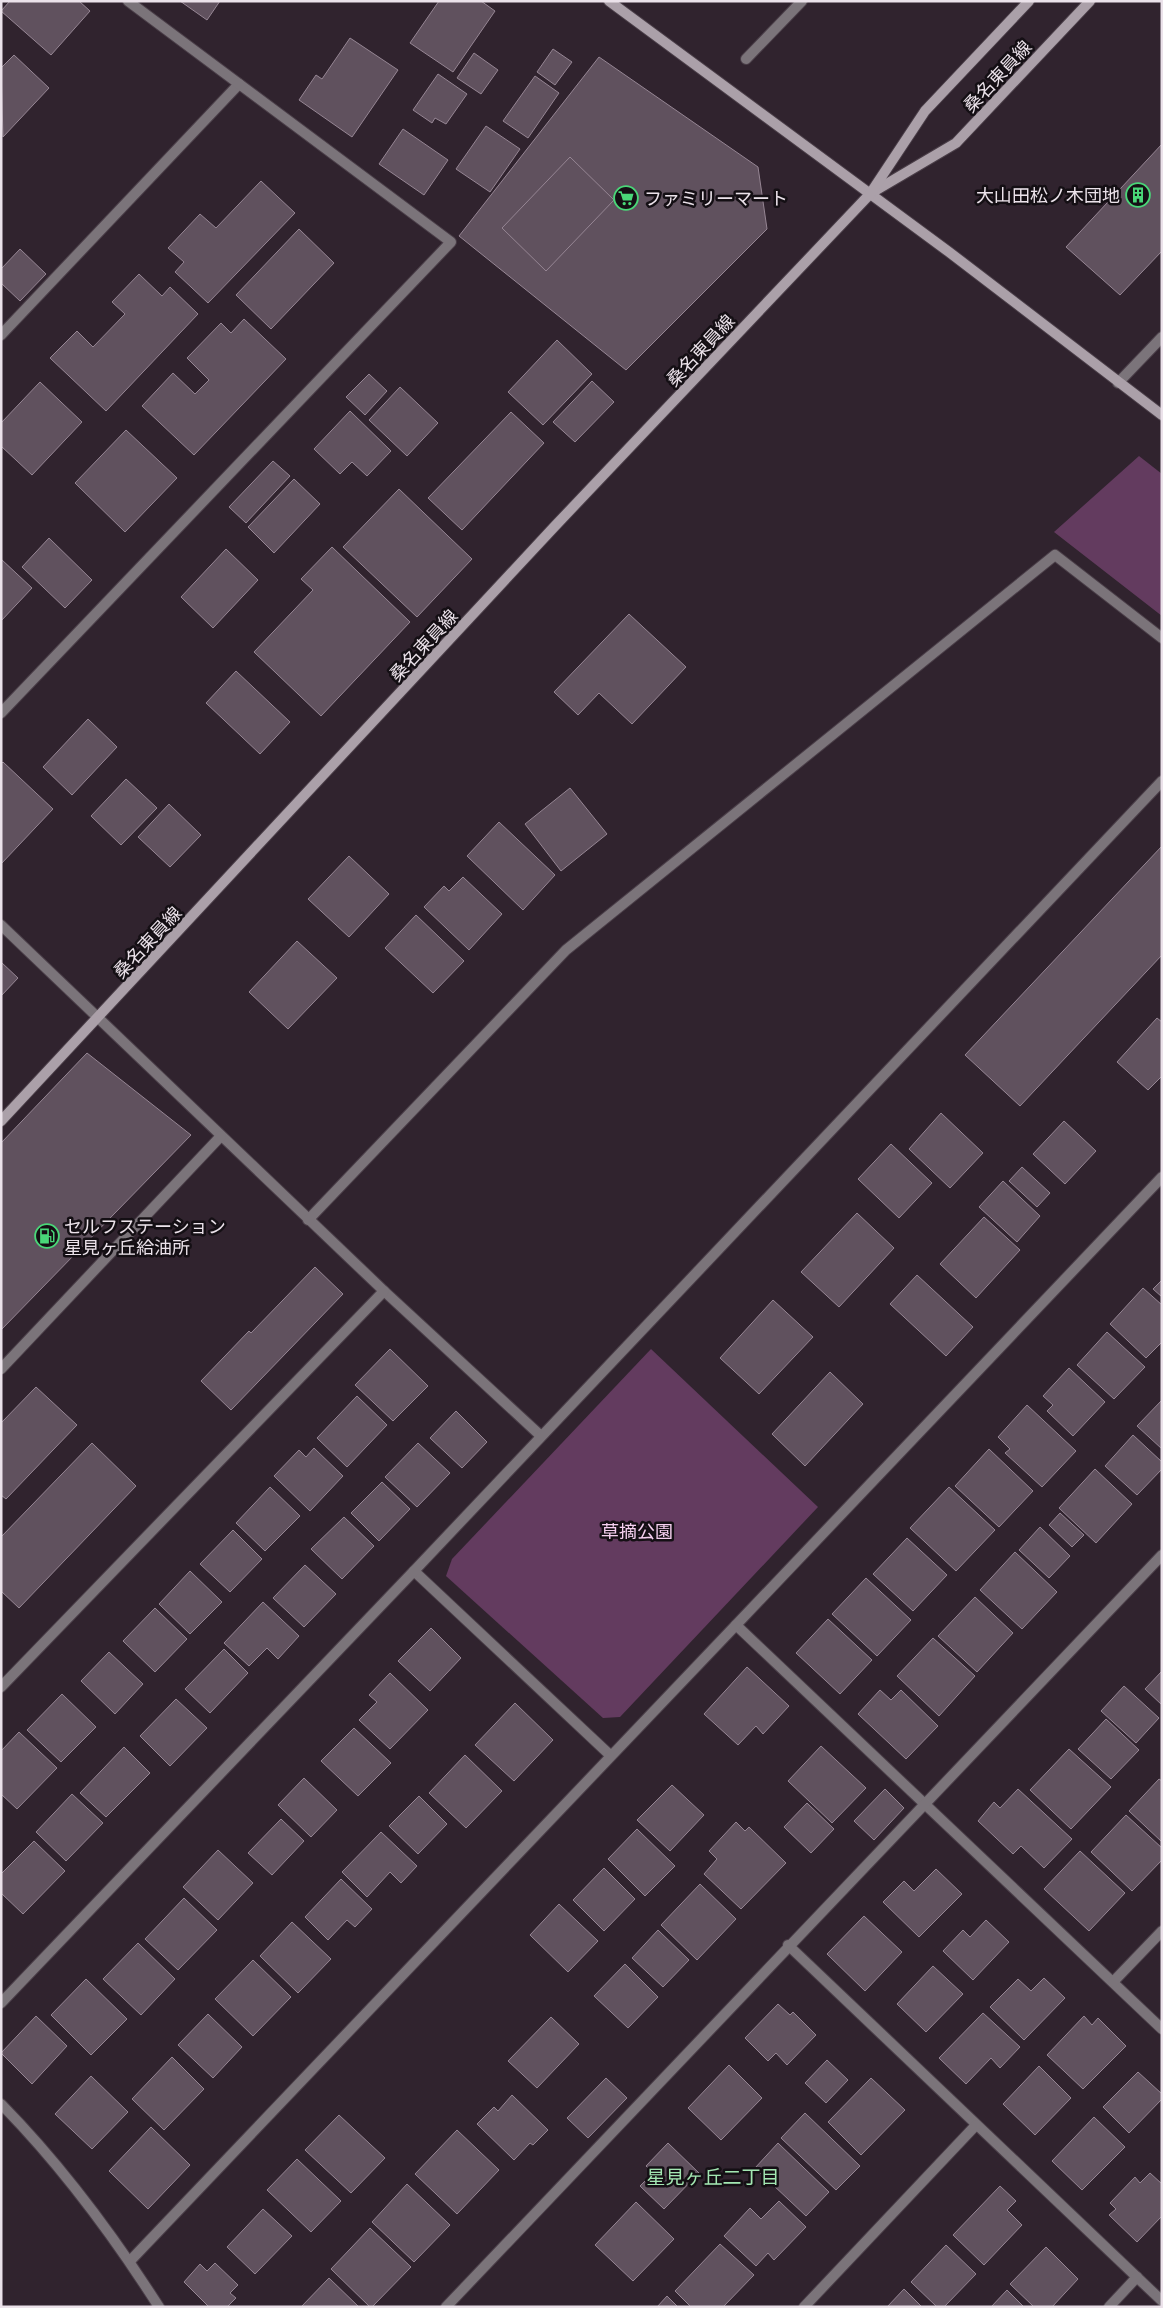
<svg xmlns="http://www.w3.org/2000/svg" width="1163" height="2308" font-family="Commissioner,'Noto Sans JP',sans-serif">
  <rect width="100%" height="100%" fill="#30232e"/>
  <g fill="#633b5f">
    <polygon points="1139,456 1162,474 1162,616 1054,532"/>
    <polygon points="651,1349 818,1507 620,1717 603,1718 446,1576 452,1559"/>
  </g>
  <g fill="#60515e" stroke="#968694">
    <polygon points="10,1 79,1 90,11 51,55 1,11"/>
    <polygon points="180,1 220,1 207,20"/>
    <polygon points="439,1 481,1 495,11 453,72 410,43"/>
    <polygon points="350,38 398,70 352,137 299,100 316,75 322,79"/>
    <polygon points="553,49 572,62 555,85 537,72"/>
    <polygon points="474,53 498,70 481,94 457,78"/>
    <polygon points="14,55 49,88 3,137 1,68"/>
    <polygon points="599,57 758,167 767,229 626,370 459,236"/>
    <polygon points="438,74 467,94 446,124 435,118 432,123 413,110"/>
    <polygon points="535,76 559,93 528,138 503,121"/>
    <polygon points="486,126 520,149 490,192 456,169"/>
    <polygon points="403,129 448,160 424,195 379,164"/>
    <polygon points="1162,144 1162,251 1120,295 1066,247"/>
    <polygon points="570,157 614,200 546,271 502,228"/>
    <polygon points="261,181 295,213 208,303 175,272 184,262 168,248 200,214 216,228"/>
    <polygon points="299,229 334,263 271,329 236,295"/>
    <polygon points="20,249 46,274 20,301 1,283 1,269"/>
    <polygon points="139,274 162,296 170,287 198,314 106,411 50,358 77,331 93,347 125,314 112,302"/>
    <polygon points="244,319 286,359 194,455 142,406 173,373 195,394 209,380 187,358 221,323 231,333"/>
    <polygon points="557,340 592,374 543,425 508,392"/>
    <polygon points="369,374 387,391 365,415 346,397"/>
    <polygon points="592,381 614,402 575,442 553,422"/>
    <polygon points="40,382 82,422 32,475 1,446 1,423"/>
    <polygon points="400,387 438,423 407,456 369,420"/>
    <polygon points="350,411 391,451 367,476 352,462 340,474 314,449"/>
    <polygon points="511,412 544,443 462,530 428,498"/>
    <polygon points="126,430 177,478 125,532 75,483"/>
    <polygon points="273,461 290,476 246,523 229,507"/>
    <polygon points="294,479 320,504 274,553 248,527"/>
    <polygon points="399,489 472,559 417,617 343,547"/>
    <polygon points="49,538 92,580 65,608 22,567"/>
    <polygon points="332,547 410,622 321,716 254,652 313,590 301,579"/>
    <polygon points="226,549 258,580 213,628 181,597"/>
    <polygon points="1,559 32,588 1,621"/>
    <polygon points="629,614 686,667 632,724 599,693 578,715 554,692"/>
    <polygon points="236,671 290,722 260,754 206,703"/>
    <polygon points="88,719 117,747 72,795 43,767"/>
    <polygon points="3,762 53,809 1,864 1,764"/>
    <polygon points="126,779 157,808 121,845 91,816"/>
    <polygon points="570,788 607,834 561,871 525,824"/>
    <polygon points="169,804 201,835 170,867 138,837"/>
    <polygon points="499,822 555,875 523,910 467,856"/>
    <polygon points="1162,846 1162,955 1020,1106 965,1055"/>
    <polygon points="349,856 389,894 349,937 308,899"/>
    <polygon points="463,877 502,914 469,950 424,907 444,886 449,891"/>
    <polygon points="416,915 464,961 433,993 385,948"/>
    <polygon points="297,941 337,978 288,1029 249,992"/>
    <polygon points="1,962 18,978 1,996"/>
    <polygon points="1157,1018 1162,1022 1162,1076 1148,1090 1117,1062"/>
    <polygon points="87,1053 191,1135 1,1330 1,1143"/>
    <polygon points="941,1113 983,1153 950,1188 909,1149"/>
    <polygon points="1064,1121 1096,1151 1065,1184 1033,1154"/>
    <polygon points="891,1144 932,1183 899,1218 858,1179"/>
    <polygon points="1022,1167 1050,1193 1037,1207 1009,1181"/>
    <polygon points="1003,1181 1040,1216 1017,1242 979,1207"/>
    <polygon points="857,1213 894,1248 839,1307 801,1272"/>
    <polygon points="984,1217 1020,1250 976,1298 940,1264"/>
    <polygon points="315,1267 343,1294 231,1410 201,1381 249,1331 251,1333"/>
    <polygon points="917,1275 973,1327 946,1356 890,1304"/>
    <polygon points="1162,1280 1162,1297 1153,1289"/>
    <polygon points="1143,1288 1162,1305 1162,1342 1146,1358 1110,1324"/>
    <polygon points="773,1300 813,1337 759,1394 720,1358"/>
    <polygon points="1107,1332 1145,1367 1114,1399 1077,1365"/>
    <polygon points="390,1349 428,1386 393,1421 355,1385"/>
    <polygon points="1069,1368 1105,1402 1073,1436 1047,1411 1053,1405 1043,1396"/>
    <polygon points="830,1372 863,1404 805,1466 772,1434"/>
    <polygon points="36,1387 77,1425 6,1499 1,1495 1,1423"/>
    <polygon points="357,1396 387,1425 347,1467 317,1438"/>
    <polygon points="1162,1400 1162,1449 1137,1426"/>
    <polygon points="1027,1405 1076,1451 1042,1487 1005,1453 1010,1449 998,1437"/>
    <polygon points="456,1411 487,1442 462,1468 430,1438"/>
    <polygon points="1133,1435 1162,1462 1162,1469 1137,1495 1105,1466"/>
    <polygon points="92,1443 136,1486 19,1608 1,1591 1,1537"/>
    <polygon points="418,1443 450,1473 417,1507 385,1477"/>
    <polygon points="314,1448 343,1476 310,1511 274,1476 299,1450 306,1457"/>
    <polygon points="989,1449 1033,1491 999,1527 955,1486"/>
    <polygon points="1095,1469 1132,1504 1096,1543 1059,1508"/>
    <polygon points="382,1482 410,1509 379,1541 351,1513"/>
    <polygon points="270,1487 300,1516 265,1551 236,1523"/>
    <polygon points="949,1487 995,1530 956,1571 910,1528"/>
    <polygon points="1060,1513 1084,1535 1072,1547 1049,1525"/>
    <polygon points="344,1517 374,1546 342,1579 311,1549"/>
    <polygon points="1040,1527 1070,1556 1049,1578 1019,1550"/>
    <polygon points="233,1530 262,1559 230,1592 200,1564"/>
    <polygon points="907,1538 947,1575 913,1611 873,1574"/>
    <polygon points="1015,1552 1057,1592 1022,1629 980,1590"/>
    <polygon points="305,1565 336,1594 304,1627 273,1598"/>
    <polygon points="190,1571 222,1602 190,1634 159,1604"/>
    <polygon points="866,1578 911,1620 877,1656 832,1614"/>
    <polygon points="975,1597 1013,1633 977,1672 938,1636"/>
    <polygon points="263,1602 299,1636 278,1659 267,1648 249,1666 224,1643"/>
    <polygon points="155,1608 187,1639 155,1672 123,1641"/>
    <polygon points="828,1619 872,1660 840,1694 796,1653"/>
    <polygon points="431,1628 461,1658 430,1691 398,1661"/>
    <polygon points="933,1638 975,1676 939,1716 897,1676"/>
    <polygon points="224,1649 248,1673 210,1713 185,1689"/>
    <polygon points="109,1652 143,1684 115,1714 81,1681"/>
    <polygon points="747,1667 789,1706 763,1734 756,1726 738,1745 704,1714"/>
    <polygon points="1162,1671 1162,1705 1145,1689"/>
    <polygon points="390,1673 428,1710 390,1749 359,1720 377,1702 369,1695"/>
    <polygon points="1124,1686 1159,1718 1136,1743 1101,1711"/>
    <polygon points="880,1690 891,1700 901,1690 938,1726 906,1759 858,1714"/>
    <polygon points="62,1694 96,1727 61,1762 27,1730"/>
    <polygon points="176,1699 207,1728 170,1766 140,1736"/>
    <polygon points="515,1703 553,1740 514,1781 475,1745"/>
    <polygon points="1106,1719 1139,1750 1111,1779 1078,1749"/>
    <polygon points="354,1728 391,1763 358,1796 321,1761"/>
    <polygon points="19,1732 57,1768 17,1809 1,1794 1,1751"/>
    <polygon points="821,1746 866,1788 832,1823 788,1781"/>
    <polygon points="124,1747 150,1773 106,1817 80,1793"/>
    <polygon points="1069,1749 1111,1787 1071,1829 1030,1790"/>
    <polygon points="465,1755 502,1791 466,1828 429,1793"/>
    <polygon points="304,1778 337,1810 311,1837 278,1805"/>
    <polygon points="1159,1779 1162,1781 1162,1842 1129,1811"/>
    <polygon points="672,1785 704,1815 670,1851 637,1820"/>
    <polygon points="885,1789 904,1808 874,1840 854,1821"/>
    <polygon points="1018,1789 1072,1839 1044,1868 1021,1846 1013,1854 978,1821 994,1802 1000,1808"/>
    <polygon points="72,1794 103,1823 66,1861 36,1832"/>
    <polygon points="419,1796 447,1824 418,1854 389,1826"/>
    <polygon points="807,1803 834,1829 811,1853 784,1827"/>
    <polygon points="1126,1815 1162,1848 1162,1860 1132,1891 1091,1852"/>
    <polygon points="281,1819 304,1841 272,1875 248,1853"/>
    <polygon points="736,1822 745,1831 749,1827 786,1863 741,1909 704,1874 717,1859 709,1851"/>
    <polygon points="637,1829 675,1866 645,1896 608,1859"/>
    <polygon points="381,1832 417,1866 401,1883 390,1872 367,1897 342,1872"/>
    <polygon points="34,1841 65,1871 23,1914 1,1893 1,1874"/>
    <polygon points="218,1850 253,1883 218,1920 183,1887"/>
    <polygon points="1080,1851 1125,1893 1089,1931 1044,1889"/>
    <polygon points="604,1868 635,1899 604,1931 573,1900"/>
    <polygon points="936,1869 962,1894 919,1937 883,1902 904,1881 914,1891"/>
    <polygon points="341,1879 372,1909 355,1927 347,1920 328,1940 305,1917"/>
    <polygon points="700,1884 736,1919 697,1960 661,1925"/>
    <polygon points="184,1898 217,1930 178,1970 145,1939"/>
    <polygon points="559,1904 598,1941 568,1972 530,1935"/>
    <polygon points="864,1916 902,1952 865,1991 827,1954"/>
    <polygon points="986,1920 1009,1942 973,1980 943,1951 963,1930 970,1937"/>
    <polygon points="292,1922 331,1959 298,1993 260,1956"/>
    <polygon points="658,1930 689,1960 663,1987 632,1958"/>
    <polygon points="138,1943 175,1979 141,2015 103,1979"/>
    <polygon points="253,1960 291,1997 253,2036 215,1999"/>
    <polygon points="625,1964 658,1997 628,2028 594,1996"/>
    <polygon points="933,1966 963,1994 926,2032 897,2004"/>
    <polygon points="1044,1978 1065,1998 1024,2040 990,2007 1018,1979 1031,1991"/>
    <polygon points="86,1979 127,2019 91,2055 51,2015"/>
    <polygon points="778,2004 790,2015 793,2012 816,2035 787,2065 776,2053 768,2061 745,2038"/>
    <polygon points="983,2013 1020,2047 1000,2068 991,2058 966,2084 939,2058"/>
    <polygon points="208,2014 242,2047 213,2078 178,2045"/>
    <polygon points="36,2016 67,2046 32,2084 1,2053"/>
    <polygon points="1084,2016 1092,2025 1098,2018 1126,2046 1083,2089 1047,2055"/>
    <polygon points="551,2017 579,2044 537,2088 508,2061"/>
    <polygon points="172,2057 204,2089 164,2130 132,2099"/>
    <polygon points="827,2060 848,2080 826,2103 805,2083"/>
    <polygon points="729,2065 762,2098 721,2140 688,2108"/>
    <polygon points="1039,2066 1071,2098 1035,2135 1003,2104"/>
    <polygon points="1138,2072 1162,2094 1162,2099 1129,2133 1103,2107"/>
    <polygon points="91,2076 128,2112 92,2149 55,2114"/>
    <polygon points="606,2078 627,2098 588,2138 567,2118"/>
    <polygon points="871,2078 905,2110 861,2155 828,2122"/>
    <polygon points="512,2095 548,2130 533,2145 530,2143 514,2160 477,2124 494,2107 498,2111"/>
    <polygon points="805,2113 860,2166 836,2190 781,2138"/>
    <polygon points="339,2115 385,2158 351,2193 305,2150"/>
    <polygon points="1094,2117 1125,2147 1082,2190 1052,2161"/>
    <polygon points="151,2127 190,2165 148,2209 109,2171"/>
    <polygon points="457,2130 499,2170 457,2214 415,2174"/>
    <polygon points="668,2143 699,2173 664,2209 640,2186 653,2173 646,2166"/>
    <polygon points="778,2143 829,2192 806,2216 755,2168"/>
    <polygon points="297,2159 341,2201 311,2232 267,2190"/>
    <polygon points="1150,2173 1162,2184 1162,2216 1137,2242 1109,2215 1116,2209 1110,2203 1135,2177 1140,2183"/>
    <polygon points="407,2184 450,2225 414,2262 372,2222"/>
    <polygon points="1000,2186 1016,2201 1007,2210 1022,2225 984,2265 953,2235"/>
    <polygon points="779,2201 806,2227 774,2260 768,2253 756,2266 724,2236 750,2208 761,2219"/>
    <polygon points="636,2202 674,2239 633,2281 595,2245"/>
    <polygon points="263,2209 292,2236 255,2274 227,2247"/>
    <polygon points="370,2228 411,2267 372,2307 370,2307 331,2269"/>
    <polygon points="720,2244 754,2275 723,2307 691,2307 675,2291"/>
    <polygon points="946,2245 976,2274 944,2307 937,2307 911,2282"/>
    <polygon points="1046,2247 1078,2279 1052,2307 1034,2307 1010,2284"/>
    <polygon points="215,2263 238,2285 230,2293 236,2298 227,2307 209,2307 184,2282 200,2264 207,2271"/>
    <polygon points="329,2278 359,2307 301,2307"/>
    <polygon points="904,2289 922,2307 887,2307"/>
    <polygon points="1007,2290 1024,2307 991,2307"/>
    <polygon points="667,2296 678,2307 657,2307"/>
  </g>
  <g fill="none" stroke-linecap="round" stroke-linejoin="round">
    <g stroke="#4a3e48" stroke-width="12">
      <g id="street">
        <polyline points="746,59 802,1"/>
        <polyline points="1,335 239,84"/>
        <polyline points="1118,383 1162,337"/>
        <polyline points="1,713 451,242 128,1"/>
        <polyline points="1,925 384,1291 541,1436"/>
        <polyline points="1162,1177 736,1625 1162,2029"/>
        <polyline points="308,1220 566,950 1055,555 1162,638"/>
        <polyline points="1,1369 221,1136"/>
        <polyline points="414,1571 610,1755"/>
        <polyline points="1,1687 384,1291"/>
        <polyline points="788,1945 1162,2301"/>
        <polyline points="1113,1982 1162,1931"/>
        <polyline points="1,2003 414,1571 1162,781"/>
        <path d="M1 2104C61 2165 113 2235 159 2307"/>
        <polyline points="130,2261 736,1625"/>
        <polyline points="446,2307 1162,1555"/>
        <polyline points="804,2307 976,2125"/>
        <polyline points="1109,2307 1137,2277"/>
      </g>
    </g>
    <g stroke="#4a3e48" stroke-width="12">
      <g id="secondary">
        <polyline points="609,1 949,252 1162,415"/>
        <polyline points="873,192 956,143 1090,1"/>
        <polyline points="1,1121 555,526 870,194 925,111 1029,1"/>
      </g>
    </g>
    <use href="#street" stroke="#7b747a" stroke-width="10"/>
    <use href="#secondary" stroke="#aba0a9" stroke-width="10"/>
  </g>
  <defs>
    <g id="building-ring" transform="scale(1.25)"><circle r="9.5" fill="#140f14" stroke="#49d778" stroke-width="1.5"/><path d="M-4-6H4V6H1V3H-1V6H-4ZM-2.5-4.3h1.7v1.8h-1.7ZM.8-4.3h1.7v1.8H.8ZM-2.5-1h1.7V.8h-1.7ZM.8-1h1.7V.8H.8Z" fill="#49d778"/></g>
    <g id="supermarket-ring" transform="scale(1.25)"><circle r="9.5" fill="#140f14" stroke="#49d778" stroke-width="1.5"/><path d="M-6-5.5h2.5l.6 2H6L4.5 2H-2.5L-4.4-4H-6ZM-1.5 3.2a1.3 1.3 0 1 0 .1 0ZM3 3.2a1.3 1.3 0 1 0 .1 0Z" fill="#49d778"/></g>
    <g id="fuel-ring" transform="scale(1.25)"><circle r="9.5" fill="#140f14" stroke="#49d778" stroke-width="1.5"/><path d="M-5.5-6h7V0h2V4h1.3V-2.5L3-4.5l.8-.8L6-3V5H2.5V1h-1V6h-7ZM-4.2-4.7v3.2H.2V-4.7Z" fill="#49d778"/></g>
  </defs>
  <g fill-rule="evenodd">
    <use href="#building-ring" x="1138" y="195"/>
    <use href="#supermarket-ring" x="626" y="198"/>
    <use href="#fuel-ring" x="47" y="1236"/>
  </g>
  <g text-anchor="middle" dominant-baseline="central" stroke-width="5" stroke-linejoin="round" paint-order="stroke">
    <g font-size="18" fill="#ebe2ea" stroke="#140f14">
      <text transform="translate(997 76) rotate(-47)">桑名東員線</text>
      <text transform="translate(700 350) rotate(-47)">桑名東員線</text>
      <text transform="translate(423 645) rotate(-47)">桑名東員線</text>
      <text transform="translate(147 942) rotate(-47)">桑名東員線</text>
    </g>
    <g font-size="18" fill="#ebe2ea" stroke="#140f14" text-anchor="start">
      <text x="1120" y="195" text-anchor="end">大山田松ノ木団地</text>
      <text x="644" y="198">ファミリーマート</text>
      <text x="64" y="1226">セルフステーション<tspan x="64" dy="21">星見ヶ丘給油所</tspan></text>
    </g>
    <g font-size="18" fill="#f5cfef" stroke="#140f14">
      <text x="637" y="1531">草摘公園</text>
    </g>
    <g font-size="19" fill="#a3e7b2" stroke="#140f14">
      <text x="713" y="2176">星見ヶ丘二丁目</text>
    </g>
  </g>
  <rect width="1163" height="2308" fill="none" stroke="#ebe2ea" stroke-width="5"/>
</svg>
